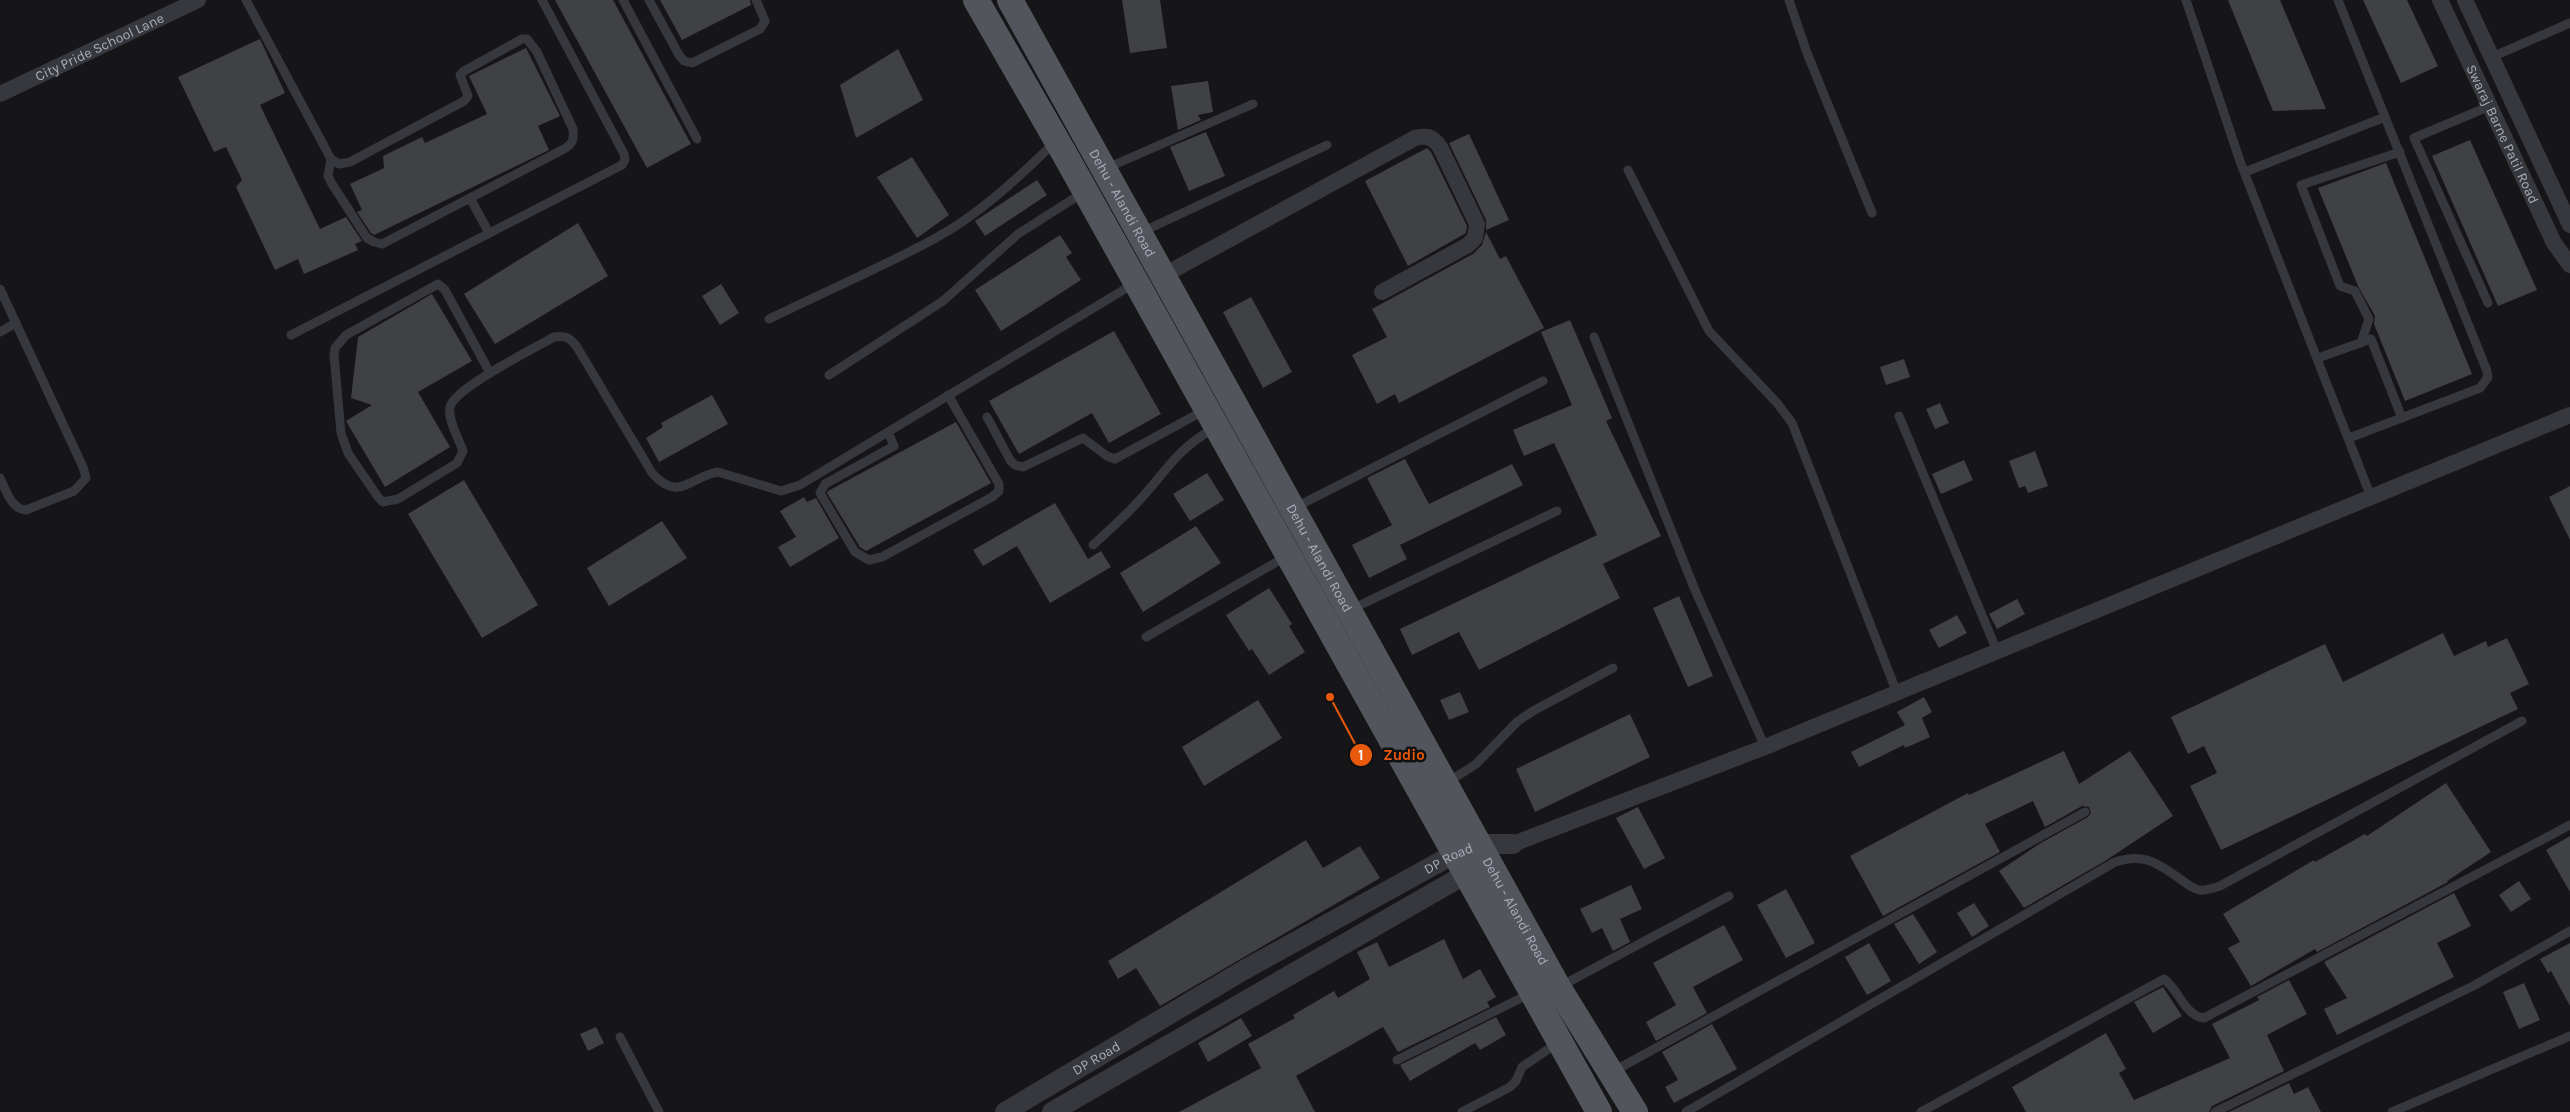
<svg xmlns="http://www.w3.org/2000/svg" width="2570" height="1112" font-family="Karla,sans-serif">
  <rect width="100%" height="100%" fill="#161618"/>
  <g fill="#404145">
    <polygon points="555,0 613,0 691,144 647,168"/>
    <polygon points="660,0 750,0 751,5 682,40"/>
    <polygon points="1122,0 1160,0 1167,48 1130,53"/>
    <polygon points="2228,0 2280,0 2326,109 2273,111"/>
    <polygon points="2363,0 2407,0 2438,66 2401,83"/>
    <polygon points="260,39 285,93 260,105 320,229 346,217 362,241 355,244 358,250 304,274 298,259 275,270 236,187 242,180 226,147 214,152 178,77"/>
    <polygon points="526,48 560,116 538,126 549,150 374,235 371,233 357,212 362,210 350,184 384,168 383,156 422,137 425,143 487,114 469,76"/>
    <polygon points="898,49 923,100 856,138 840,85"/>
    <polygon points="1208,81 1213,112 1198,115 1201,120 1178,130 1171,86"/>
    <polygon points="1206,132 1225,176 1189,191 1170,147"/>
    <polygon points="1469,134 1509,220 1486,230 1486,220 1449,143"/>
    <polygon points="2470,140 2537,290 2498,306 2432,156"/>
    <polygon points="1427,148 1431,152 1467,226 1466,233 1408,266 1365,181"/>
    <polygon points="912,157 949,215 917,238 877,177"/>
    <polygon points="2386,163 2472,374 2405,401 2374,324 2375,316 2358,286 2318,188"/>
    <polygon points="1037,180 1047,195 985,236 975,221"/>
    <polygon points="578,223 608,276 495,344 464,294"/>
    <polygon points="1486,232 1500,259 1506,256 1544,328 1399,403 1395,394 1377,404 1352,355 1387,337 1372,309 1473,254 1482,245"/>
    <polygon points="1060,235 1072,253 1066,257 1081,280 1001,331 975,290"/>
    <polygon points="721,284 739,313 720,325 702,296"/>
    <polygon points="432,294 472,361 418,392 450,447 385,487 346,421 372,405 351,398 358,337"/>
    <polygon points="1251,297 1292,372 1263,388 1223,312"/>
    <polygon points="1570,320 1612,418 1606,421 1661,536 1603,564 1620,598 1479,670 1459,632 1412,655 1400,629 1597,535 1554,443 1524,456 1513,430 1572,405 1541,332"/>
    <polygon points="1114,331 1161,414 1109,443 1092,413 1019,454 989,401"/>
    <polygon points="1904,359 1910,377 1886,385 1880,367"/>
    <polygon points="712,395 728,424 659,462 646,438 663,427 661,423"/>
    <polygon points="1940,403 1949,423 1935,429 1926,409"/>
    <polygon points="956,422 991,483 866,551 860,547 827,493 828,491"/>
    <polygon points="2035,451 2048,486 2028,493 2025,486 2019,488 2009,461"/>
    <polygon points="1405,459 1429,504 1512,464 1523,485 1400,545 1407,559 1369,578 1352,545 1392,525 1367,478"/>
    <polygon points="1964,460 1973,480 1941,494 1932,474"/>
    <polygon points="1207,473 1224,500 1190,521 1173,494"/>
    <polygon points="464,480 538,605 482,638 408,514"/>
    <polygon points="2570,486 2570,540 2549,497"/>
    <polygon points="804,497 807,502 816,498 839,538 790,567 778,547 796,537 780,511"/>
    <polygon points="1055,503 1088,559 1101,551 1111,567 1050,603 1017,546 983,566 973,550"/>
    <polygon points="662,521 687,558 609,606 587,568"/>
    <polygon points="1196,526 1221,563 1143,612 1120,573"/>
    <polygon points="1269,588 1292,624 1289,626 1305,652 1269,675 1252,649 1249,651 1226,615"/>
    <polygon points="1679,596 1713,676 1688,687 1653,608"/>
    <polygon points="2017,599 2025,614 1997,629 1989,614"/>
    <polygon points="1957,615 1967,633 1939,648 1929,630"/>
    <polygon points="2443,633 2454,656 2486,641 2488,647 2507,638 2529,684 2510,693 2518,709 2221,850 2190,786 2217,773 2204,746 2188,754 2171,717 2325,644 2343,682"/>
    <polygon points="1460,692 1469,712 1449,720 1440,700"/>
    <polygon points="1924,697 1932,712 1922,718 1930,737 1905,748 1904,745 1859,767 1851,752 1905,725 1897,712"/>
    <polygon points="1258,700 1282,738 1204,786 1182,747"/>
    <polygon points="1630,714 1650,757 1535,812 1516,769"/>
    <polygon points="2064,751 2079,784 2130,751 2173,816 2105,861 2024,908 1999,871 2039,844 2088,817 2091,813 2089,807 2082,806 2045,827 2033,801 1985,824 2000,852 1883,916 1850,856 1968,793 1969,795"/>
    <polygon points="2446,783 2491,852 2447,881 2448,882 2317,952 2315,949 2251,986 2228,948 2240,942 2223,914 2314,860 2315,862 2365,834 2367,836"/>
    <polygon points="1638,807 1665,858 1644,869 1616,818"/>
    <polygon points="2570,836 2570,892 2546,850"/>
    <polygon points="1306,840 1323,868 1360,846 1380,878 1160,1006 1136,968 1118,979 1108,961"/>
    <polygon points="2519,881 2531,899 2511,912 2499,895"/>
    <polygon points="1631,885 1642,909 1620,919 1630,942 1613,951 1602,928 1592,933 1580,909"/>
    <polygon points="1786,889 1815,943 1786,958 1757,905"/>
    <polygon points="2454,893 2471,926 2437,943 2454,977 2337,1035 2324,1009 2347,998 2324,962"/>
    <polygon points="1974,903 1989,926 1972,937 1957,913"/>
    <polygon points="1913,914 1937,952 1919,964 1894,924"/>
    <polygon points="1724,925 1743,960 1693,987 1707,1013 1656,1041 1646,1022 1676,1005 1653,963"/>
    <polygon points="1444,939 1463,979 1480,969 1496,997 1487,1002 1490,1007 1398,1052 1383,1027 1296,1076 1315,1112 1179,1112 1261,1068 1248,1044 1295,1018 1293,1015 1334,991 1338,998 1370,979 1357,952 1377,942 1389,967"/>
    <polygon points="1869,943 1891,981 1867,995 1845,957"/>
    <polygon points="2570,943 2570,1006 2551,971 2548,973 2540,959"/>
    <polygon points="2289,980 2307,1014 2267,1035 2284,1071 2212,1106 2209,1112 2026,1112 2012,1087 2106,1033 2126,1069 2119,1073 2134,1100 2230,1058 2212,1024 2259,1000 2257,997"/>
    <polygon points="2524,983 2540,1020 2519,1029 2503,992"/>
    <polygon points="2163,987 2182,1016 2153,1033 2134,1002"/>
    <polygon points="1496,1017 1506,1035 1480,1050 1475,1043 1410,1081 1400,1065"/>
    <polygon points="1241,1018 1252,1036 1208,1062 1198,1043"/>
    <polygon points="1712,1024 1737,1069 1674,1103 1665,1087 1678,1080 1662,1052"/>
    <polygon points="596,1027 604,1043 588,1051 580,1034"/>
    <polygon points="2289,1083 2294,1094 2308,1087 2321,1112 2229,1112"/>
  </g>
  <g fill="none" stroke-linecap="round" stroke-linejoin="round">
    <g stroke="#37383d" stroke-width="9">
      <path d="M246 0 331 159 339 164 350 162 464 101 468 96 460 75 464 71 522 39H527L537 52 573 129C574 139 573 144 564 149L382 244 374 242 367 238 332 184 328 176 331 159"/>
      <polyline points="623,0 697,139"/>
      <polyline points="649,0 679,55 684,61 692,63 760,29 765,21 756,0"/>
      <polyline points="1789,0 1807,53 1872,213"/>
      <polyline points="2186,0 2241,164 2371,497"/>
      <polyline points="2338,0 2487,371 2488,377 2480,388 2349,438"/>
      <polyline points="2492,57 2570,23"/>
      <polyline points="1107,168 1253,104"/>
      <polyline points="1628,170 1709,331 1777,403 1792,423 1897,693"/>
      <polyline points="2245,172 2385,117"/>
      <polyline points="470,198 489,233"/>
      <polyline points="1142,232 1327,145"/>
      <path d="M0 289 83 467 86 478 74 491 26 510C11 509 6 490 0 478"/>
      <polyline points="2488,303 2414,138 2490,106"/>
      <path d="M769 319C824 292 880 268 934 239 979 215 1019 177 1056 141"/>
      <polyline points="0,332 16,323"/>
      <polyline points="291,335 622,165 625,160 624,154 542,0"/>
      <polyline points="1594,337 1695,590 1765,747"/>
      <polyline points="2361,343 2369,319 2355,291 2340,286 2301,185 2400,152"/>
      <polyline points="2318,358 2371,339 2402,418"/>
      <path d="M490 373 445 290 438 284 346 335 335 348 334 355 341 433 348 453 378 497 383 502 398 499 457 463 463 451C459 439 447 419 450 407 454 388 535 348 554 337 566 335 570 338 577 347L652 473C679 503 689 477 718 472L781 491 800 485 1135 283"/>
      <polyline points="829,375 943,301 1018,234 1084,192"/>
      <polyline points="1899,416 1997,651"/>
      <polyline points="987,417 1010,460 1015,465 1023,467 1083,438 1107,456 1115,459 1205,410"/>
      <polyline points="888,432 894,446 825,484 820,493 855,552 869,560 882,557 992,497 999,491 999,484 948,395"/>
      <polyline points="1294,508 1543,381"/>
      <path d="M1093 545C1107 532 1122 519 1135 505 1165 474 1174 451 1214 428"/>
      <polyline points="1352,609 1557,511"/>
      <polyline points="1146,637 1287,556"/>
      <polyline points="1448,782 1476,764 1518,721 1533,711 1613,668"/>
      <polyline points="1559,987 1729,896"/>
      <polyline points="620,1037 659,1112"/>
      <polyline points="1397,1060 1531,993"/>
      <polyline points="1614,1071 2085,812"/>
      <polyline points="1462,1112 1510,1087 1516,1081 1522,1067 1559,1042"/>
      <path d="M1686 1112 2115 862C2146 852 2158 864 2183 881 2188 885 2194 889 2200 890 2206 891 2214 888 2220 886L2522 721"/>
      <path d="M1921 1112 2164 979C2179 990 2185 1016 2204 1018L2570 825"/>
      <polyline points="2215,1112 2475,985 2570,931"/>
      <polyline points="2392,1112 2570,1036"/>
    </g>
    <g stroke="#37383d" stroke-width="16">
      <path id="s1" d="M2440 0 2554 243 2570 265"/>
      <polyline points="2465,0 2570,225"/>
      <path id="s2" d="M0 94 198 0"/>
      <path d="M1164 275 1415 138C1427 135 1433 137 1440 147L1477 224 1475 238 1468 245 1382 292"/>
      <polyline points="1513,844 1765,747 2570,415"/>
    </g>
    <g stroke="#37383d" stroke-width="20">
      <path id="s3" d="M1005 1112 1244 970 1454 854 1479 844H1513"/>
      <polyline points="1052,1112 1478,867"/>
    </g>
    <g stroke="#53555c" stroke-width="26">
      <polyline points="976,0 1064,153 1599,1112"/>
      <path id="s4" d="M1010 0 1558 987 1635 1112"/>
    </g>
  </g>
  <g text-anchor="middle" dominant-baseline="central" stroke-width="5" stroke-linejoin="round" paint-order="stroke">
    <g font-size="14" fill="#a8adb8" stroke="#111113">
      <text stroke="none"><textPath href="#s2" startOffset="110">City Pride School Lane</textPath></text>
      <text stroke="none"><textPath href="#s1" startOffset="148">Swaraj Barne Patil Road</textPath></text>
      <text stroke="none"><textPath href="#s4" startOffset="232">Dehu - Alandi Road</textPath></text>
      <text stroke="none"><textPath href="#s4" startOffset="638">Dehu - Alandi Road</textPath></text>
      <text stroke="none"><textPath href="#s3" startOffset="511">DP Road</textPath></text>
      <text stroke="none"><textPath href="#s4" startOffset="1042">Dehu - Alandi Road</textPath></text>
      <text stroke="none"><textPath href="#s3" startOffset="106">DP Road</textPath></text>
    </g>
  </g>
  <path fill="none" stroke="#e8590c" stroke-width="2" d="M1330 697L1361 755"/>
  <g fill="#e8590c" stroke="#111113" stroke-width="2">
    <circle cx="1330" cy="697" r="5"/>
    <circle cx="1361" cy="755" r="12"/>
  </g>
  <g font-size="15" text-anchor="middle" font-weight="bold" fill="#fff">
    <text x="1361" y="760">1</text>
  </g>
  <g font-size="15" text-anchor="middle" font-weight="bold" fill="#e8590c" stroke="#111113" stroke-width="5" stroke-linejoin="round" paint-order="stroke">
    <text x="1404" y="760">Zudio</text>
  </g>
</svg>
